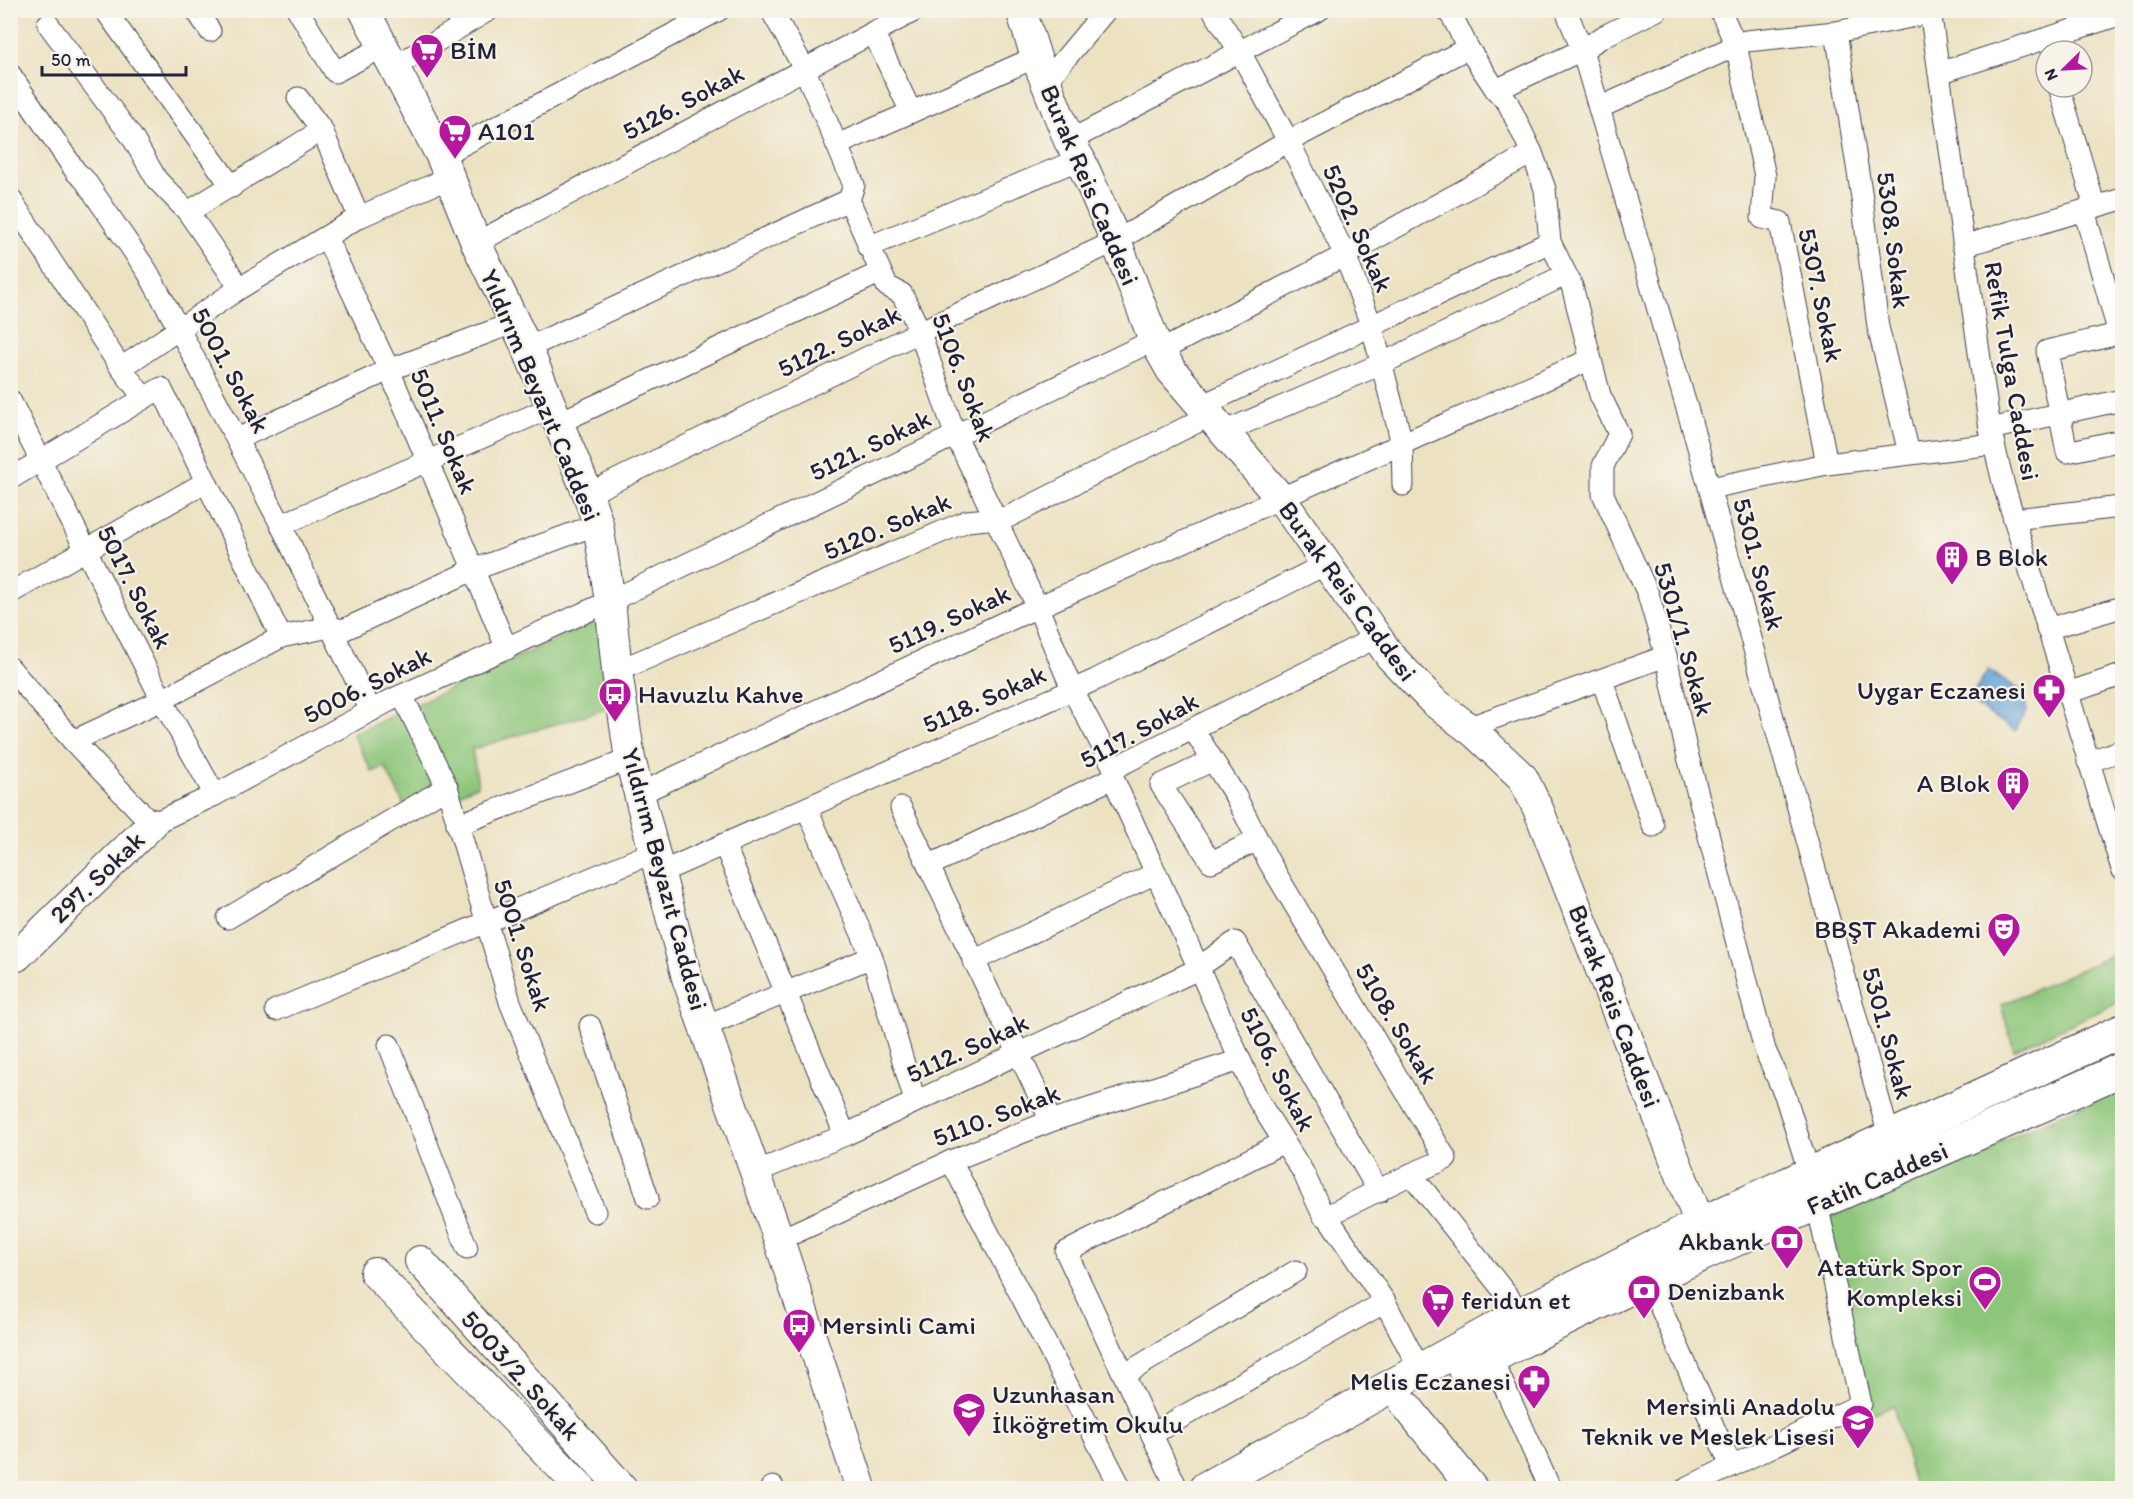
<svg xmlns="http://www.w3.org/2000/svg" width="2133" height="1499" font-family="Itim,sans-serif">
  <defs>
    <pattern id="water-ripples" width="26" height="14" patternUnits="userSpaceOnUse" patternTransform="scale(1.5)"><rect width="26" height="14" fill="#69a5da"/><path d="M2 4q2-2 4 0t4 0M15 11q2-2 4 0t4 0" fill="none" stroke="#5686b2"/></pattern>
  </defs>
  <rect width="100%" height="100%" fill="#f7f3e8"/>
  <filter id="ink" filterUnits="userSpaceOnUse"><feTurbulence type="fractalNoise" baseFrequency=".0167" numOctaves="2"/><feDisplacementMap in="SourceGraphic" scale="12" xChannelSelector="R" yChannelSelector="G"/><feConvolveMatrix kernelMatrix="1 2 1 2 8 2 1 2 1" color-interpolation-filters="sRGB"/></filter>
  <filter id="wash" filterUnits="userSpaceOnUse"><feTurbulence type="fractalNoise" baseFrequency=".008" numOctaves="4" result="noise"/><feDisplacementMap in="SourceGraphic" scale="24" xChannelSelector="R" yChannelSelector="G"/><feGaussianBlur stdDeviation="1.35" result="paint"/><feColorMatrix in="noise" values="0 0 0 0 0 0 0 0 0 0 0 0 0 0 0 0 0 1.4 0 .05"/><feComposite in="paint" operator="in"/></filter>
  <g filter="url(#wash)">
    <rect width="100%" height="100%" fill="#ece2c2"/>
    <g fill="#8dc67a" stroke="#58745a" stroke-width="1.5">
      <polygon points="604,617 616,706 472,749 478,785 457,795 404,805 385,767 372,772 353,734"/>
      <polygon points="2122,951 2122,1001 2014,1050 2001,1005"/>
      <polygon points="2122,1088 2122,1488 1915,1488 1893,1405 1870,1415 1828,1218"/>
    </g>
    <polygon fill="url(#water-ripples)" stroke="#46648a" stroke-width="1.5" points="1988,670 2022,691 2027,710 2015,731 1968,700"/>
  </g>
  <g filter="url(#ink)">
    <g fill="none" stroke-linecap="round" stroke-linejoin="round">
      <g stroke="#403f4f" stroke-width="23">
        <g id="street">
          <polyline points="105,10 232,187"/>
          <polyline points="196,10 210,31"/>
          <polyline points="298,10 335,72 385,46"/>
          <polyline points="771,10 804,68 854,185 849,200 887,286 902,294 918,327 955,434 1038,608 1072,689 1114,768"/>
          <polyline points="1213,10 1240,52 1292,148 1345,255 1372,327 1402,443 1403,485"/>
          <polyline points="1446,10 1452,16 1468,48 1496,90 1508,103 1532,153 1545,189 1550,242 1572,286 1600,395 1619,434 1603,466 1603,494 1648,594 1666,656 1686,749 1765,1050 1785,1095 1809,1172"/>
          <polyline points="1566,10 1582,50 1693,429 1889,1136"/>
          <polyline points="1720,10 1736,45 1765,176 1762,218 1780,222 1827,464"/>
          <polyline points="1930,10 1990,429 2004,486 2122,869"/>
          <polyline points="48,24 132,137 157,180 188,212 240,288"/>
          <polyline points="873,32 911,112"/>
          <polyline points="1836,32 1862,198 1878,327 1909,453"/>
          <polyline points="392,68 489,10"/>
          <polyline points="1939,73 2122,14"/>
          <polyline points="10,74 76,172 84,179 147,271 179,329 281,525 371,711"/>
          <polyline points="1048,87 1054,72 1106,10"/>
          <polyline points="2059,87 2095,207"/>
          <polyline points="1496,90 1582,50 1604,36 1657,10"/>
          <polyline points="298,98 322,130 359,217"/>
          <polyline points="1599,108 1746,41 1836,32 1931,13"/>
          <polyline points="1069,141 1319,10"/>
          <polyline points="837,145 1036,57"/>
          <polyline points="441,156 719,10"/>
          <polyline points="10,198 121,368"/>
          <polyline points="2084,210 2119,334"/>
          <polyline points="188,212 322,130"/>
          <polyline points="326,237 389,370 507,649"/>
          <polyline points="476,243 916,10"/>
          <polyline points="1963,246 2122,199"/>
          <polyline points="868,247 1080,159"/>
          <polyline points="2122,333 2047,351 2067,452 2122,440"/>
          <polyline points="527,348 849,200"/>
          <polyline points="1160,351 1345,255 1532,153"/>
          <polyline points="144,398 121,368 240,288 359,217 449,178"/>
          <polyline points="10,400 162,700 215,795"/>
          <polyline points="1201,406 1550,242"/>
          <polyline points="558,423 879,273"/>
          <polyline points="1990,429 2122,400"/>
          <polyline points="1226,431 1381,364 1565,275"/>
          <polyline points="237,439 389,370 513,323"/>
          <polyline points="10,479 161,388 281,637"/>
          <polyline points="1710,488 1827,464 1994,444"/>
          <polyline points="588,494 919,332 1116,241 1287,142 1468,48"/>
          <polyline points="2014,519 2122,507"/>
          <polyline points="281,525 552,407"/>
          <polyline points="10,593 206,482"/>
          <polyline points="2047,629 2122,607"/>
          <polyline points="10,668 73,741 152,824 215,795 389,701 610,601 1154,340"/>
          <polyline points="617,671 967,521 1008,517 1209,416"/>
          <polyline points="1602,680 1653,826"/>
          <polyline points="2067,693 2122,675"/>
          <polyline points="402,695 447,787 510,1002 595,1212"/>
          <polyline points="1467,728 1666,656"/>
          <polyline points="1193,729 1236,797 1269,862 1446,1159 1411,1174 1522,1314"/>
          <polyline points="73,741 162,700 281,637 330,627 343,630 473,570 598,524"/>
          <polyline points="1211,761 1161,785 1211,862 1258,840"/>
          <polyline points="2088,762 2122,750"/>
          <polyline points="1113,778 1259,1102 1303,1172 1323,1215 1327,1216 1385,1302 1420,1370"/>
          <polyline points="641,793 1007,621 1589,360"/>
          <polyline points="901,808 1051,1121"/>
          <polyline points="807,809 872,957 915,1101"/>
          <polyline points="457,825 630,759"/>
          <polyline points="724,844 845,1135"/>
          <polyline points="928,866 1113,778 1114,768 1375,638"/>
          <polyline points="659,873 1095,680 1326,564"/>
          <polyline points="228,918 447,787"/>
          <polyline points="973,961 1156,873"/>
          <polyline points="276,1010 654,852"/>
          <polyline points="590,1026 648,1198"/>
          <polyline points="705,1026 872,957"/>
          <polyline points="389,1045 467,1248"/>
          <polyline points="951,1161 1121,1488"/>
          <polyline points="756,1172 845,1135 1192,972 1235,942 1379,1192"/>
          <polyline points="1327,1216 1411,1174"/>
          <polyline points="779,1240 951,1161 1051,1121 1240,1060"/>
          <polyline points="1647,1277 1731,1466"/>
          <polyline points="1482,1350 1491,1357 1550,1488"/>
          <polyline points="1124,1375 1296,1271"/>
          <polyline points="1152,1434 1385,1302"/>
          <polyline points="771,1488 773,1487"/>
          <polyline points="1177,1488 1066,1252 1284,1142"/>
          <polyline points="1686,1488 1861,1404 1817,1204"/>
        </g>
      </g>
      <g stroke="#403f4f" stroke-width="32">
        <g id="secondary">
          <polyline points="364,10 441,156 476,243 527,348 588,494 598,524 610,601 617,671 630,759 687,978 779,1240 861,1488"/>
          <polyline points="1021,10 1036,57 1069,141 1080,159 1116,241 1154,340 1171,370 1282,500 1390,656 1433,701 1475,733 1523,778 1539,811 1700,1224 1694,1245"/>
          <polyline points="10,952 17,956 152,824"/>
          <polyline points="420,1261 622,1488"/>
          <polyline points="375,1273 581,1488"/>
          <polyline points="1405,1404 1472,1488"/>
        </g>
      </g>
      <g stroke="#403f4f" stroke-width="35">
        <g id="primary">
          <path d="M1465 1371C1678 1256 1903 1170 2122 1069"/>
          <polyline points="1206,1488 1522,1314 1700,1224 2122,1031"/>
        </g>
      </g>
      <use href="#street" stroke="#fff" stroke-width="21"/>
      <use href="#secondary" stroke="#fff" stroke-width="30"/>
      <use href="#primary" stroke="#fff" stroke-width="33"/>
    </g>
  </g>
  <defs>
    <g id="supermarket-pin" transform="scale(1.725)"><path d="M0 17L-7.5 6A9.5 9.5 0 1 1 7.5 6Z" fill="#b5179e" stroke="#f7f3e8"/><path d="M-6-5.5h2.5l.6 2H6L4.5 2H-2.5L-4.4-4H-6ZM-1.5 3.2a1.3 1.3 0 1 0 .1 0ZM3 3.2a1.3 1.3 0 1 0 .1 0Z" fill="#fff"/></g>
    <g id="building-pin" transform="scale(1.725)"><path d="M0 17L-7.5 6A9.5 9.5 0 1 1 7.5 6Z" fill="#b5179e" stroke="#f7f3e8"/><path d="M-4-6H4V6H1V3H-1V6H-4ZM-2.5-4.3h1.7v1.8h-1.7ZM.8-4.3h1.7v1.8H.8ZM-2.5-1h1.7V.8h-1.7ZM.8-1h1.7V.8H.8Z" fill="#fff"/></g>
    <g id="pharmacy-pin" transform="scale(1.725)"><path d="M0 17L-7.5 6A9.5 9.5 0 1 1 7.5 6Z" fill="#b5179e" stroke="#f7f3e8"/><path d="M-2-6h4v4h4v4h-4v4h-4v-4h-4v-4h4Z" fill="#fff"/></g>
    <g id="bus-pin" transform="scale(1.725)"><path d="M0 17L-7.5 6A9.5 9.5 0 1 1 7.5 6Z" fill="#b5179e" stroke="#f7f3e8"/><path d="M-5-6H5V4H4V6H2V4H-2V6H-4V4H-5ZM-3.5-4V0h7V-4ZM-3.5 1.2v1.5H-2V1.2ZM2 1.2v1.5H3.5V1.2Z" fill="#fff"/></g>
    <g id="theatre-pin" transform="scale(1.725)"><path d="M0 17L-7.5 6A9.5 9.5 0 1 1 7.5 6Z" fill="#b5179e" stroke="#f7f3e8"/><path d="M-5-5.5Q0-4 5-5.5V0Q5 5 0 6Q-5 5-5 0ZM-3.3-2.5H-1v1.5H-3.3ZM1-2.5H3.3v1.5H1ZM-2.8 1Q0 5.5 2.8 1Z" fill="#fff"/></g>
    <g id="bank-pin" transform="scale(1.725)"><path d="M0 17L-7.5 6A9.5 9.5 0 1 1 7.5 6Z" fill="#b5179e" stroke="#f7f3e8"/><path d="M-6-4H6V4H-6ZM0-2.3a2.3 2.3 0 1 0 0 4.6a2.3 2.3 0 1 0 0-4.6Z" fill="#fff"/></g>
    <g id="stadium-pin" transform="scale(1.725)"><path d="M0 17L-7.5 6A9.5 9.5 0 1 1 7.5 6Z" fill="#b5179e" stroke="#f7f3e8"/><path d="M0-5a6.5 5 0 1 0 0 10a6.5 5 0 1 0 0-10ZM-3.5-1.8h7v3.6h-7Z" fill="#fff"/></g>
    <g id="school-pin" transform="scale(1.725)"><path d="M0 17L-7.5 6A9.5 9.5 0 1 1 7.5 6Z" fill="#b5179e" stroke="#f7f3e8"/><path d="M0-5L7-2L0 1L-7-2ZM-4 1L0 2.5L4 1V4Q0 6-4 4Z" fill="#fff"/></g>
  </defs>
  <g fill-rule="evenodd">
    <use href="#supermarket-pin" x="427" y="50"/>
    <use href="#supermarket-pin" x="455" y="131"/>
    <use href="#building-pin" x="1952" y="557"/>
    <use href="#pharmacy-pin" x="2049" y="690"/>
    <use href="#bus-pin" x="615" y="694"/>
    <use href="#building-pin" x="2013" y="783"/>
    <use href="#theatre-pin" x="2004" y="929"/>
    <use href="#bank-pin" x="1787" y="1241"/>
    <use href="#stadium-pin" x="1985" y="1282"/>
    <use href="#bank-pin" x="1644" y="1291"/>
    <use href="#supermarket-pin" x="1438" y="1300"/>
    <use href="#bus-pin" x="799" y="1325"/>
    <use href="#pharmacy-pin" x="1534" y="1381"/>
    <use href="#school-pin" x="969" y="1409"/>
    <use href="#school-pin" x="1858" y="1421"/>
  </g>
  <g text-anchor="middle" dominant-baseline="central" stroke-width="4.5" stroke-linejoin="round" paint-order="stroke">
    <g font-size="26" fill="#22223b" stroke="#f7f3e8" text-anchor="start">
      <text x="450" y="50">BİM</text>
      <text x="478" y="131">A101</text>
      <text x="1975" y="557">B Blok</text>
      <text x="2026" y="690" text-anchor="end">Uygar Eczanesi</text>
      <text x="638" y="694">Havuzlu Kahve</text>
      <text x="1990" y="783" text-anchor="end">A Blok</text>
      <text x="1981" y="929" text-anchor="end">BBŞT Akademi</text>
      <text x="1764" y="1241" text-anchor="end">Akbank</text>
      <text x="1962" y="1267" text-anchor="end">Atatürk Spor<tspan x="1962" dy="30">Kompleksi</tspan></text>
      <text x="1667" y="1291">Denizbank</text>
      <text x="1461" y="1300">feridun et</text>
      <text x="822" y="1325">Mersinli Cami</text>
      <text x="1511" y="1381" text-anchor="end">Melis Eczanesi</text>
      <text x="992" y="1394">Uzunhasan<tspan x="992" dy="30">İlköğretim Okulu</tspan></text>
      <text x="1835" y="1406" text-anchor="end">Mersinli Anadolu<tspan x="1835" dy="30">Teknik ve Meslek Lisesi</tspan></text>
    </g>
    <g font-size="26" fill="#22223b" stroke="#f7f3e8">
      <text transform="translate(683 102) rotate(-28)">5126. Sokak</text>
      <text transform="translate(1090 185) rotate(67)">Burak Reis Caddesi</text>
      <text transform="translate(1358 228) rotate(66)">5202. Sokak</text>
      <text transform="translate(1894 240) rotate(83)">5308. Sokak</text>
      <text transform="translate(1821 295) rotate(78)">5307. Sokak</text>
      <text transform="translate(839 341) rotate(-26)">5122. Sokak</text>
      <text transform="translate(231 370) rotate(62)">5001. Sokak</text>
      <text transform="translate(2012 371) rotate(80)">Refik Tulga Caddesi</text>
      <text transform="translate(964 377) rotate(69)">5106. Sokak</text>
      <text transform="translate(541 395) rotate(67)">Yıldırım Beyazıt Caddesi</text>
      <text transform="translate(444 431) rotate(67)">5011. Sokak</text>
      <text transform="translate(870 445) rotate(-26)">5121. Sokak</text>
      <text transform="translate(887 526) rotate(-23)">5120. Sokak</text>
      <text transform="translate(1759 564) rotate(75)">5301. Sokak</text>
      <text transform="translate(135 587) rotate(63)">5017. Sokak</text>
      <text transform="translate(1348 591) rotate(54)">Burak Reis Caddesi</text>
      <text transform="translate(949 619) rotate(-25)">5119. Sokak</text>
      <text transform="translate(1684 639) rotate(74)">5301/1. Sokak</text>
      <text transform="translate(367 685) rotate(-27)">5006. Sokak</text>
      <text transform="translate(984 699) rotate(-24)">5118. Sokak</text>
      <text transform="translate(1139 730) rotate(-29)">5117. Sokak</text>
      <text transform="translate(97 877) rotate(-44)">297. Sokak</text>
      <text transform="translate(665 879) rotate(75)">Yıldırım Beyazıt Caddesi</text>
      <text transform="translate(523 945) rotate(72)">5001. Sokak</text>
      <text transform="translate(1615 1006) rotate(69)">Burak Reis Caddesi</text>
      <text transform="translate(1397 1023) rotate(59)">5108. Sokak</text>
      <text transform="translate(1888 1033) rotate(75)">5301. Sokak</text>
      <text transform="translate(967 1048) rotate(-25)">5112. Sokak</text>
      <text transform="translate(1278 1069) rotate(63)">5106. Sokak</text>
      <text transform="translate(996 1115) rotate(-21)">5110. Sokak</text>
      <text transform="translate(1877 1178) rotate(-23)">Fatih Caddesi</text>
      <text transform="translate(521 1375) rotate(48)">5003/2. Sokak</text>
    </g>
  </g>
  <rect width="2133" height="1499" fill="none" stroke="#f7f3e8" stroke-width="36"/>
  <g transform="translate(2064 69) rotate(246)"><circle r="28" fill="#f7f3e8" stroke="#a29fa3" stroke-width="1.5"/>
  <path d="M0-4.5L10 22L0 15L-10 22Z" fill="#b5179e"/>
  <text y="-9" font-size="16" font-weight="bold" text-anchor="middle" fill="#22223b">N</text>
  </g>
  <path d="M42 66v9h144v-9" fill="none" stroke="#22223b" stroke-width="3"/>
  <text x="51" y="66" font-size="18" fill="#22223b" stroke="#f7f3e8" stroke-width="4.5" paint-order="stroke">50 m</text>
</svg>
